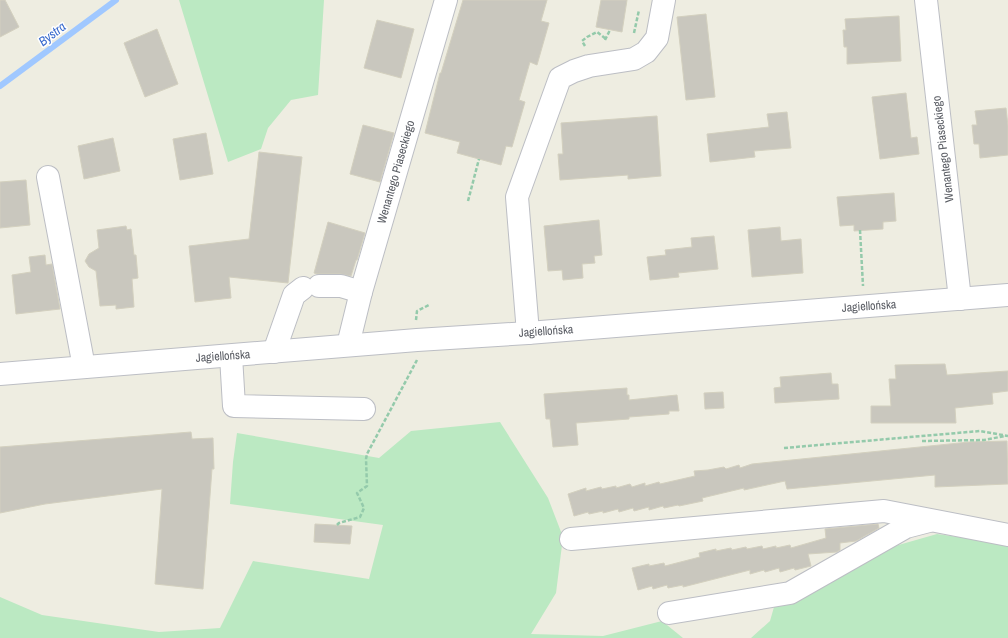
<svg xmlns="http://www.w3.org/2000/svg" width="1008" height="638" font-family="'Archivo Narrow',sans-serif">
  <rect width="100%" height="100%" fill="#eeede1"/>
  <g fill="#bbe9c2">
    <polygon points="179,0 324,0 318,95 291,100 268,128 261,149 228,162"/>
    <polygon points="500,422 548,498 563,537 556,593 531,634 603,636 662,621 683,638 0,638 0,597 42,615 159,632 220,628 253,561 369,579 383,525 230,504 233,462 237,433 379,458 411,431"/>
    <polygon points="937,534 1008,544 1008,638 751,638 770,621 776,600 791,596 895,546"/>
  </g>
  <g fill="none" stroke-linecap="round" stroke-linejoin="round">
    <polyline stroke="#a0c8ff" stroke-width="6" points="0,86 116,0"/>
  </g>
  <g fill="#c9c7be" stroke="#d3d0bf">
    <polygon points="0,0 5,0 19,27 0,37"/>
    <polygon points="463,0 547,0 541,21 549,23 537,65 530,62 519,100 525,102 512,147 506,146 501,165 457,153 460,142 425,133 440,73 441,73"/>
    <polygon points="601,0 627,0 622,32 596,27"/>
    <polygon points="706,14 715,97 686,100 677,17"/>
    <polygon points="899,16 901,61 847,64 847,47 844,47 843,30 846,30 845,19"/>
    <polygon points="377,20 414,29 401,78 364,68"/>
    <polygon points="157,29 178,84 145,97 124,43"/>
    <polygon points="906,93 911,138 917,137 919,154 880,159 872,97"/>
    <polygon points="1006,108 1008,126 1008,155 980,158 979,144 974,144 972,125 977,125 975,111"/>
    <polygon points="787,112 791,148 754,151 755,157 710,162 707,134 769,127 767,114"/>
    <polygon points="657,116 661,176 628,179 628,175 560,180 558,154 563,154 561,123"/>
    <polygon points="363,125 394,133 380,182 350,174"/>
    <polygon points="206,133 213,174 180,180 173,139"/>
    <polygon points="113,138 120,171 84,179 78,146"/>
    <polygon points="259,152 302,157 288,283 229,277 231,298 195,302 189,246 249,239"/>
    <polygon points="26,180 30,225 0,228 0,182"/>
    <polygon points="894,193 896,221 883,222 883,229 854,231 854,225 840,226 837,197"/>
    <polygon points="599,220 602,255 594,256 595,263 582,264 583,278 563,280 562,270 548,271 544,226"/>
    <polygon points="328,222 365,233 357,260 356,260 351,276 341,274 317,274 314,273"/>
    <polygon points="126,226 127,230 131,229 134,255 136,255 138,278 132,279 134,307 116,309 116,305 100,306 96,271 89,267 85,261 89,254 99,248 97,230"/>
    <polygon points="780,227 781,241 801,239 803,273 752,277 748,230"/>
    <polygon points="714,236 718,269 678,273 679,277 650,280 647,257 666,255 665,250 692,247 691,238"/>
    <polygon points="45,255 46,265 52,264 60,309 16,314 12,275 31,272 29,257"/>
    <polygon points="945,364 947,375 1008,371 1008,391 992,393 993,404 955,408 956,423 871,423 871,406 891,406 889,379 896,379 895,365"/>
    <polygon points="831,373 832,384 838,384 839,399 775,403 774,388 781,387 780,377"/>
    <polygon points="627,388 627,395 629,395 629,400 677,395 679,411 669,411 669,414 629,417 629,419 576,423 578,445 553,447 550,419 546,419 544,394"/>
    <polygon points="723,392 724,408 705,409 704,393"/>
    <polygon points="191,432 192,439 213,438 214,469 212,469 203,589 155,584 162,489 45,504 0,513 0,447"/>
    <polygon points="1007,441 1008,484 935,487 935,475 787,489 785,481 744,490 744,488 702,498 703,501 679,506 678,505 664,508 663,506 649,510 649,507 634,511 633,508 619,512 618,509 603,513 603,511 589,514 588,512 574,516 568,494 586,488 586,491 601,487 602,489 616,486 616,488 630,484 632,487 645,483 645,486 659,482 660,484 695,476 694,471 708,470 724,467 726,469 739,465 740,468 752,464 969,442"/>
    <polygon points="315,524 352,526 350,544 314,542"/>
    <polygon points="878,524 879,528 856,541 840,543 840,550 837,552 808,554 811,566 795,570 794,568 780,572 779,568 765,572 764,570 750,574 750,570 683,587 683,585 668,588 667,585 653,589 652,586 638,590 632,568 649,564 649,566 664,563 665,566 700,557 699,553 716,549 716,551 731,548 732,550 746,547 747,549 762,546 763,549 776,546 776,548 790,545 791,548 826,538 825,529"/>
  </g>
  <g fill="none" stroke-linecap="round" stroke-linejoin="round">
    <g stroke="#bcbec4" stroke-width="24">
      <g id="minor">
        <polyline points="926,0 960,299"/>
        <polyline points="48,177 84,367"/>
        <polyline points="319,286 341,286 361,292"/>
        <polyline points="528,333 517,197 560,78 574,71 589,66 634,59 646,52 657,38 664,0"/>
        <polyline points="348,345 361,292 446,0"/>
        <polyline points="274,352 294,295 303,288"/>
        <polyline points="231,356 234,406 364,409"/>
        <polyline points="0,374 417,340 528,333 1008,295"/>
        <polyline points="571,539 884,511 1008,535"/>
        <polyline points="669,613 790,593 906,527 929,521"/>
      </g>
    </g>
    <g stroke="#94caab" stroke-width="2.5" stroke-dasharray="4 2" stroke-linecap="butt">
      <polyline points="634,33 639,10"/>
      <polyline points="605,40 610,30"/>
      <polyline points="585,46 582,41 587,37 597,32 606,39"/>
      <polyline points="468,201 479,159"/>
      <polyline points="860,230 863,286"/>
      <polyline points="416,320 417,311 429,305"/>
      <polyline points="922,441 984,440 1005,436"/>
      <polyline points="784,448 980,431 1008,436"/>
      <polyline points="337,525 339,523 360,517 364,508 357,493 367,486 366,459 367,454 417,360"/>
    </g>
    <use href="#minor" stroke="#fff" stroke-width="22"/>
  </g>
  <g text-anchor="middle" dominant-baseline="central" stroke-width="3" stroke-linejoin="round" paint-order="stroke">
    <g font-size="12" fill="#5a5d64" stroke="#fff">
      <text transform="translate(943 149) rotate(-97)">Wenantego Piaseckiego</text>
      <text transform="translate(396 172) rotate(-74)">Wenantego Piaseckiego</text>
      <text transform="translate(869 306) rotate(-4)">Jagiellońska</text>
      <text transform="translate(546 331) rotate(-4)">Jagiellońska</text>
      <text transform="translate(223 356) rotate(-4)">Jagiellońska</text>
    </g>
    <g font-size="13" font-style="italic" fill="#386acd" stroke="#fff">
      <text transform="translate(52 34) rotate(-37)">Bystra</text>
    </g>
  </g>
</svg>
